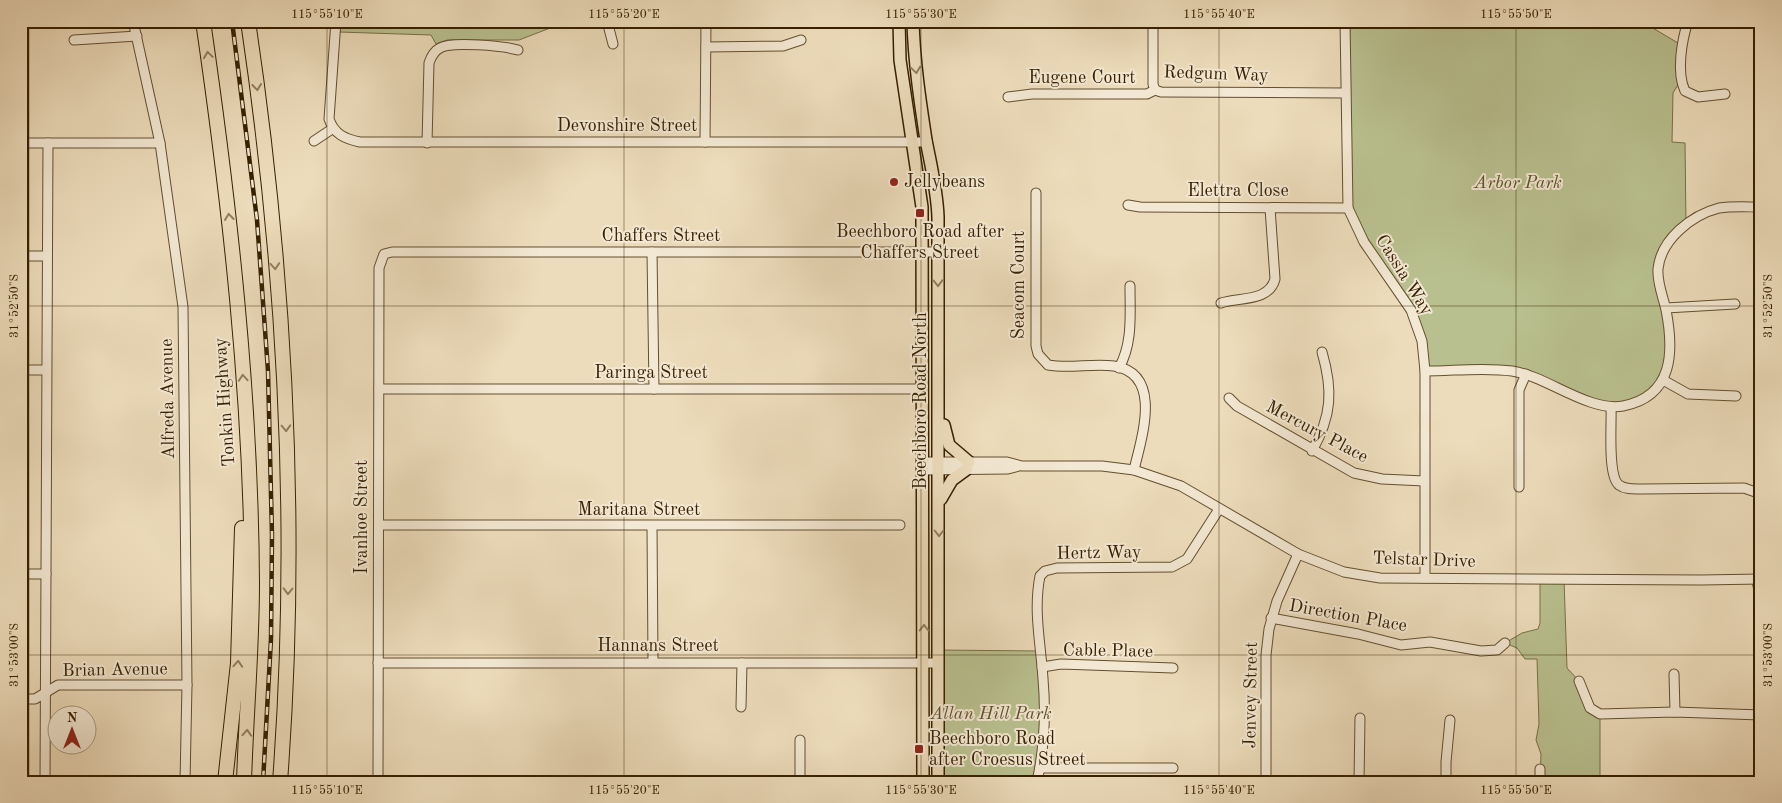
<svg xmlns="http://www.w3.org/2000/svg" width="1782" height="803" font-family="'Old Standard TT',serif">
  <rect width="100%" height="100%" fill="#eddcbb"/>
  <filter id="stains"><feTurbulence type="fractalNoise" baseFrequency=".004" numOctaves="4"/><feColorMatrix values="0 0 0 0 .2 0 0 0 0 .09 0 0 0 0 .02 0 0 0 .5 -.17"/></filter>
  <radialGradient id="worn" r=".72"><stop offset=".6" stop-color="#630" stop-opacity="0"/><stop offset="1" stop-color="#630" stop-opacity=".3"/></radialGradient>
  <g fill="#b9c08f" stroke="#787048">
    <polygon points="340,21 557,21 558,25 519,40 447,40 436,44 431,35 339,32"/>
    <polygon points="1345,21 1641,21 1683,46 1682,78 1673,93 1672,142 1685,143 1686,224 1660,259 1670,363 1646,397 1611,407 1526,374 1425,371 1419,332 1352,218"/>
    <polygon points="1540,579 1564,579 1567,668 1579,681 1590,708 1600,714 1600,782 1540,782 1541,754 1536,740 1539,724 1537,659 1525,659 1517,648 1505,643 1522,633 1538,629 1540,623"/>
    <polygon points="938,650 1039,651 1043,680 1037,782 938,782"/>
  </g>
  <g fill="none" stroke-linecap="round" stroke-linejoin="round">
    <g stroke="#644f2f" stroke-width="11">
      <g id="minor">
        <polyline points="133,21 160,143 183,307 187,685 185,782"/>
        <path d="M336 21 329 119C334 134 345 139 360 142H927"/>
        <polyline points="607,21 613,44"/>
        <polyline points="1153,21 1153,84 1155,90 1161,92 1344,93"/>
        <polyline points="1345,21 1348,208 1364,242 1411,310 1422,341 1425,371 1425,578"/>
        <path d="M1688 21C1682 40 1676 72 1685 91L1698 97 1725 94"/>
        <polyline points="74,40 137,36"/>
        <polyline points="706,47 783,46 801,40"/>
        <polyline points="1008,97 1032,94 1147,94 1155,90"/>
        <polyline points="314,141 332,129"/>
        <polyline points="705,142 706,21"/>
        <polyline points="21,143 160,143"/>
        <path d="M427 143 429 63C431 57 434 51 440 48 451 41 504 46 518 50"/>
        <path d="M1036 193V346L1038 354 1048 365C1070 369 1092 363 1114 366 1164 374 1141 439 1134 470"/>
        <polyline points="1128,205 1140,207 1348,208"/>
        <polyline points="652,252 654,389"/>
        <polyline points="21,256 47,256"/>
        <path d="M1221 303C1240 297 1269 302 1275 279L1270 208"/>
        <polyline points="1666,308 1735,304"/>
        <path d="M1119 368C1133 343 1130 314 1130 286"/>
        <polyline points="21,370 46,370"/>
        <path d="M1425 371C1453 371 1484 367 1512 371 1547 376 1588 412 1623 406 1674 396 1674 351 1666 310 1663 296 1657 283 1658 269 1661 239 1692 215 1719 208 1732 206 1747 207 1761 207"/>
        <polyline points="1663,380 1688,394 1736,396"/>
        <polyline points="379,389 923,389"/>
        <polyline points="1229,398 1237,406 1354,473 1382,479 1424,481"/>
        <path d="M1611 407C1612 423 1607 476 1619 485 1626 490 1634 489 1642 489L1744 488 1761 494"/>
        <path d="M1312 451C1332 416 1333 390 1322 352"/>
        <polyline points="924,462 1007,462 1022,466 1102,466 1134,470 1181,486 1298,554 1344,572 1380,578 1701,580 1761,579"/>
        <polyline points="924,470 1008,469 1019,466"/>
        <polyline points="1519,487 1519,390 1526,374"/>
        <polyline points="379,525 900,525"/>
        <polyline points="652,526 653,662"/>
        <polyline points="21,574 46,574"/>
        <polyline points="1757,580 1761,602"/>
        <polyline points="1271,618 1358,634 1401,645 1430,642 1481,651 1497,650 1505,643"/>
        <polyline points="378,663 938,663"/>
        <polyline points="1042,667 1061,664 1173,668"/>
        <polyline points="1674,674 1675,712"/>
        <polyline points="1579,681 1590,708 1600,714 1675,712 1761,715"/>
        <polyline points="21,699 35,699 58,685 187,685"/>
        <polyline points="741,707 742,663"/>
        <polyline points="800,740 800,782"/>
        <polyline points="1040,768 1173,768"/>
        <polyline points="1540,769 1540,782"/>
        <polyline points="45,782 48,143"/>
        <polyline points="378,782 379,268 384,254 392,252 938,252"/>
        <path d="M1037 782C1044 749 1046 713 1043 679 1041 645 1033 611 1040 576L1045 571 1057 568 1172 567 1187 559 1219 509"/>
        <polyline points="1266,782 1266,655 1269,629 1277,601 1298,554"/>
        <polyline points="1359,782 1360,718"/>
        <polyline points="1446,782 1446,762 1450,720"/>
      </g>
    </g>
    <g stroke="#372000" stroke-width="14">
      <g id="major">
        <polyline points="899,21 900,60 922,207 923,782"/>
        <path d="M913 21C914 61 920 101 926 140 931 166 937 190 938 217V782"/>
        <polyline points="944,425 949,445 969,462"/>
        <polyline points="941,499 952,480 967,469"/>
      </g>
    </g>
    <g stroke="#372000" stroke-width="16">
      <g id="highway">
        <path d="M203 21C230 207 251 395 252 583 252 649 246 715 244 782"/>
        <path d="M248 21C285 271 299 530 280 782"/>
        <polyline points="225,782 238,663 242,528"/>
      </g>
    </g>
    <use href="#minor" stroke="#f3e8d3" stroke-width="9"/>
    <use href="#major" stroke="#eddcbb" stroke-width="11"/>
    <use href="#highway" stroke="#eddcbb" stroke-width="14"/>
    <g stroke="#372000" stroke-width="4.5">
      <polyline id="rail" points="232,21 257,220 268,371 272,535 271,639 263,782"/>
    </g>
    <use href="#rail" stroke="#f3e8d3" stroke-width="2.5" stroke-dasharray="8" stroke-linecap="butt"/>
  </g>
  <defs><path id="oneway-chevron" d="M-2-3.5L2.5 0L-2 3.5" fill="none" stroke-width="1.6" stroke-linecap="round" stroke-linejoin="round" transform="scale(1.25)"/></defs>
  <g stroke="#927e5e">
    <use href="#oneway-chevron" transform="translate(208 55) rotate(-98)"/>
    <use href="#oneway-chevron" transform="translate(916 70) rotate(82)"/>
    <use href="#oneway-chevron" transform="translate(257 87) rotate(83)"/>
    <use href="#oneway-chevron" transform="translate(229 217) rotate(-97)"/>
    <use href="#oneway-chevron" transform="translate(275 266) rotate(86)"/>
    <use href="#oneway-chevron" transform="translate(938 283) rotate(89)"/>
    <use href="#oneway-chevron" transform="translate(243 378) rotate(-94)"/>
    <use href="#oneway-chevron" transform="translate(286 428) rotate(88)"/>
    <use href="#oneway-chevron" transform="translate(939 533) rotate(90)"/>
    <use href="#oneway-chevron" transform="translate(288 591) rotate(91)"/>
    <use href="#oneway-chevron" transform="translate(924 628) rotate(-90)"/>
    <use href="#oneway-chevron" transform="translate(238 664) rotate(-86)"/>
    <use href="#oneway-chevron" transform="translate(247 733) rotate(-86)"/>
  </g>
  <path fill="none" stroke="#372000" stroke-width="1" stroke-opacity="0.45" d="M29 21V782M327 21V782M624 21V782M921 21V782M1219 21V782M1516 21V782M21 306H1761M21 655H1761"/>
  <g fill="#8f2418" stroke="#f3e8d3" stroke-width="2">
    <circle cx="894" cy="182" r="5"/>
    <rect x="915" y="208" width="10" height="10" rx="2.5"/>
    <rect x="914" y="744" width="10" height="10" rx="2.5"/>
  </g>
  <g text-anchor="middle" dominant-baseline="central" stroke-width="4" stroke-linejoin="round" paint-order="stroke">
    <g font-size="18" fill="#372000" stroke="#f3e8d3">
      <text transform="translate(1216 74) rotate(2)">Redgum Way</text>
      <text x="1082" y="78">Eugene Court</text>
      <text x="627" y="126">Devonshire Street</text>
      <text x="1238" y="191">Elettra Close</text>
      <text x="661" y="236">Chaffers Street</text>
      <text transform="translate(1404 275) rotate(58)">Cassia Way</text>
      <text transform="translate(1019 285) rotate(-90)">Seacom Court</text>
      <text x="651" y="373">Paringa Street</text>
      <text transform="translate(168 399) rotate(-91)">Alfreda Avenue</text>
      <text transform="translate(921 401) rotate(-90)">Beechboro Road North</text>
      <text transform="translate(225 402) rotate(-94)">Tonkin Highway</text>
      <text transform="translate(1317 432) rotate(28)">Mercury Place</text>
      <text x="639" y="510">Maritana Street</text>
      <text transform="translate(362 517) rotate(-90)">Ivanhoe Street</text>
      <text transform="translate(1099 553) rotate(-1)">Hertz Way</text>
      <text transform="translate(1424 560) rotate(2)">Telstar Drive</text>
      <text transform="translate(1348 616) rotate(10)">Direction Place</text>
      <text x="658" y="646">Hannans Street</text>
      <text transform="translate(1108 651) rotate(1)">Cable Place</text>
      <text transform="translate(115 670) rotate(-1)">Brian Avenue</text>
      <text transform="translate(1251 695) rotate(-89)">Jenvey Street</text>
    </g>
    <g font-size="18" fill="#372000" stroke="#f3e8d3" text-anchor="start">
      <text x="904" y="182">Jellybeans</text>
      <text x="920" y="232" text-anchor="middle">Beechboro Road after<tspan x="920" dy="21">Chaffers Street</tspan></text>
      <text x="929" y="739">Beechboro Road<tspan x="929" dy="21">after Croesus Street</tspan></text>
    </g>
    <g font-size="18" font-style="italic" fill="#5e502b" stroke="#f3e8d3">
      <text x="1518" y="183">Arbor Park</text>
      <text x="991" y="714">Allan Hill Park</text>
    </g>
  </g>
  <rect width="1782" height="803" fill="none" stroke="#eddcbb" stroke-width="55"/>
  <g transform="translate(72 730)"><circle r="24" fill="#f3e8d3" stroke="#a8987f"/>
  <path d="M0-4L9 19L0 12L-9 19Z" fill="#8f2418"/>
  <text y="-8" font-size="14" font-weight="bold" text-anchor="middle" fill="#372000">N</text>
  </g>
  <rect x="28" y="28" width="1726" height="748" fill="none" stroke="#372000" stroke-width="2"/>
  <g font-size="12" text-anchor="middle" fill="#372000">
    <text x="327" y="18">115°55'10"E</text>
    <text x="624" y="18">115°55'20"E</text>
    <text x="921" y="18">115°55'30"E</text>
    <text x="1219" y="18">115°55'40"E</text>
    <text x="1516" y="18">115°55'50"E</text>
    <text transform="translate(14 306) rotate(-90)" y="4">31°52'50"S</text>
    <text transform="translate(1768 306) rotate(-90)" y="4">31°52'50"S</text>
    <text transform="translate(14 655) rotate(-90)" y="4">31°53'00"S</text>
    <text transform="translate(1768 655) rotate(-90)" y="4">31°53'00"S</text>
    <text x="327" y="794">115°55'10"E</text>
    <text x="624" y="794">115°55'20"E</text>
    <text x="921" y="794">115°55'30"E</text>
    <text x="1219" y="794">115°55'40"E</text>
    <text x="1516" y="794">115°55'50"E</text>
  </g>
  <rect width="100%" height="100%" filter="url(#stains)"/>
  <rect width="100%" height="100%" fill="url(#worn)"/>
</svg>
